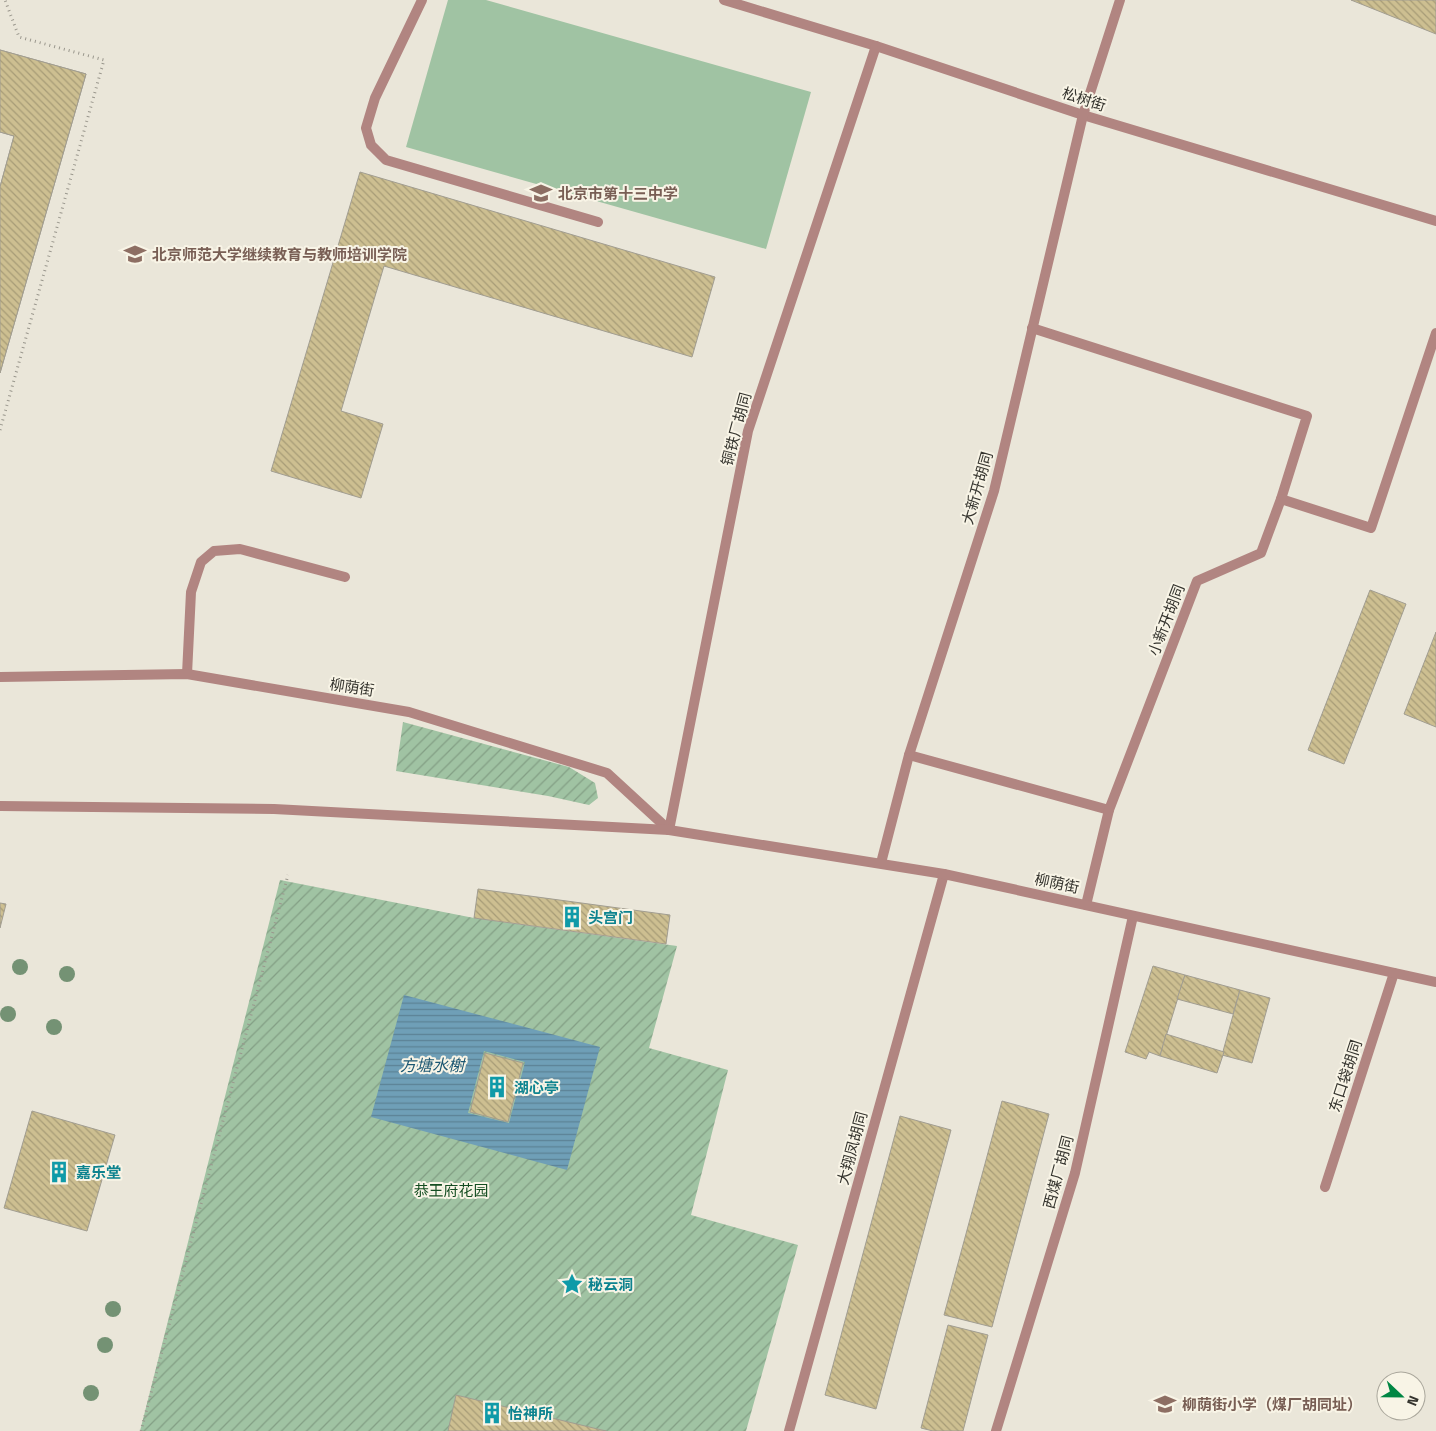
<svg xmlns="http://www.w3.org/2000/svg" width="1436" height="1431" font-family="'Titillium Web','Noto Sans SC',sans-serif">
  <defs>
    <pattern id="garden-furrows" width="10" height="10" patternUnits="userSpaceOnUse" patternTransform="scale(1.25)"><rect width="10" height="10" fill="#a0c3a3"/><path d="M-1 1l2-2M0 10L10 0M9 11l2-2" fill="none" stroke="#839f85"/></pattern>
    <pattern id="water-rules" width="6" height="5" patternUnits="userSpaceOnUse" patternTransform="scale(1.25)"><rect width="6" height="5" fill="#6f9fb7"/><path d="M0 2.5h6" fill="none" stroke="#5c8295"/></pattern>
    <pattern id="building-back-hatch" width="6" height="6" patternUnits="userSpaceOnUse" patternTransform="scale(1.25)"><rect width="6" height="6" fill="#cdbf91"/><path d="M-1 5l2 2M0 0l6 6M5-1l2 2" fill="none" stroke="#a79c77"/></pattern>
  </defs>
  <rect width="100%" height="100%" fill="#eae6d9"/>
  <g fill="url(#garden-furrows)">
    <polygon points="403,722 569,767 595,783 598,798 589,805 548,796 396,771"/>
    <polygon points="280,880 474,918 677,946 649,1048 728,1070 691,1215 798,1245 746,1431 140,1431"/>
  </g>
  <polygon fill="#a0c3a3" points="448,0 486,0 811,92 766,249 406,147"/>
  <path fill="url(#water-rules)" fill-rule="evenodd" d="M404 995 600 1047 567 1170 371 1117ZM484 1051 525 1062 509 1123 468 1113Z"/>
  <g fill="url(#building-back-hatch)" stroke="#a19d91">
    <polygon points="1351,0 1436,0 1436,34"/>
    <polygon points="0,50 86,74 0,373 0,187 14,136 0,132"/>
    <polygon points="0,50 86,74 0,373 0,187 14,136 0,132"/>
    <polygon points="360,172 715,277 692,357 384,266 341,411 383,424 361,498 271,471"/>
    <polygon points="1370,590 1406,604 1344,764 1308,750"/>
    <polygon points="1436,632 1436,727 1404,714"/>
    <polygon points="478,889 670,915 666,944 474,918"/>
    <polygon points="0,903 6,904 0,928"/>
    <polygon points="1153,966 1185,975 1160,1056 1149,1052 1146,1059 1125,1052"/>
    <polygon points="1185,975 1240,990 1233,1014 1177,999"/>
    <polygon points="1240,990 1270,998 1252,1063 1222,1055"/>
    <polygon points="1166,1034 1224,1052 1217,1073 1160,1056"/>
    <polygon points="485,1053 523,1063 508,1122 470,1112"/>
    <polygon points="1002,1101 1049,1114 992,1327 944,1315"/>
    <polygon points="32,1111 115,1135 87,1231 4,1208"/>
    <polygon points="900,1116 951,1130 876,1409 825,1395"/>
    <polygon points="948,1325 988,1335 963,1431 933,1431 921,1428"/>
    <polygon points="456,1395 606,1431 448,1431"/>
  </g>
  <g fill="none" stroke-linecap="round" stroke-linejoin="round">
    <g stroke="#9a978d" stroke-width="3" stroke-dasharray="1 4" stroke-linecap="butt">
      <polyline points="0,430 104,60 19,37 5,0"/>
      <polyline points="141,1431 288,875"/>
    </g>
    <g stroke="#b18581" stroke-width="10">
      <polyline points="724,0 876,46 1083,115 1436,221"/>
      <polyline points="1032,328 1307,416 1281,499"/>
      <polyline points="909,755 1109,810"/>
      <polyline points="669,830 748,431 876,46"/>
      <polyline points="881,863 909,755 994,491 1083,115 1120,0"/>
      <polyline points="1086,905 1109,810 1197,581 1261,553 1281,499 1371,528 1436,333"/>
      <polyline points="1325,1187 1394,973"/>
      <polyline points="789,1431 944,874"/>
      <polyline points="996,1431 1075,1173 1133,916"/>
    </g>
    <g stroke="#b18581" stroke-width="10">
      <polyline points="422,0 375,98 366,128 371,145 386,160 598,222"/>
      <polyline points="187,674 191,592 201,562 214,551 240,549 345,577"/>
      <polyline points="0,677 187,674 409,712 607,773 669,830"/>
    </g>
    <polyline stroke="#b18581" stroke-width="10" points="0,806 274,809 669,830 944,874 1436,982"/>
  </g>
  <g fill="#749274">
    <circle cx="20" cy="967" r="8"/>
    <circle cx="67" cy="974" r="8"/>
    <circle cx="8" cy="1014" r="8"/>
    <circle cx="54" cy="1027" r="8"/>
    <circle cx="113" cy="1309" r="8"/>
    <circle cx="105" cy="1345" r="8"/>
    <circle cx="91" cy="1393" r="8"/>
  </g>
  <defs>
    <g id="school-bare" transform="scale(1.725)"><path d="M0-5L7-2L0 1L-7-2ZM-4 1L0 2.5L4 1V4Q0 6-4 4Z" fill="#8d6e63" stroke="#f8f4e6" stroke-width="2.5" paint-order="stroke"/></g>
    <g id="university-bare" transform="scale(1.725)"><path d="M0-5L7-2L0 1L-7-2ZM-4 1L0 2.5L4 1V4Q0 6-4 4Z" fill="#8d6e63" stroke="#f8f4e6" stroke-width="2.5" paint-order="stroke"/></g>
    <g id="building-bare" transform="scale(1.725)"><path d="M-4-6H4V6H1V3H-1V6H-4ZM-2.5-4.3h1.7v1.8h-1.7ZM.8-4.3h1.7v1.8H.8ZM-2.5-1h1.7V.8h-1.7ZM.8-1h1.7V.8H.8Z" fill="#0f9aa8" stroke="#f8f4e6" stroke-width="2.5" paint-order="stroke"/></g>
    <g id="sight-bare" transform="scale(1.725)"><path d="M0-6L1.8-2.2L6-1.7L2.9 1.2L3.7 5.4L0 3.3L-3.7 5.4L-2.9 1.2L-6-1.7L-1.8-2.2Z" fill="#0f9aa8" stroke="#f8f4e6" stroke-width="2.5" paint-order="stroke"/></g>
  </defs>
  <g fill-rule="evenodd">
    <use href="#school-bare" x="541" y="193"/>
    <use href="#university-bare" x="135" y="254"/>
    <use href="#building-bare" x="572" y="917"/>
    <use href="#building-bare" x="497" y="1087"/>
    <use href="#building-bare" x="59" y="1172"/>
    <use href="#sight-bare" x="572" y="1284"/>
    <use href="#school-bare" x="1165" y="1404"/>
    <use href="#building-bare" x="492" y="1413"/>
  </g>
  <g text-anchor="middle" dominant-baseline="central" stroke-width="4" stroke-linejoin="round" paint-order="stroke">
    <g font-size="15" fill="#35342e" stroke="#f8f4e6">
      <text transform="translate(1084 99) rotate(18)">松树街</text>
      <text transform="translate(736 429) rotate(-75)">铜铁厂胡同</text>
      <text transform="translate(977 488) rotate(-74)">大新开胡同</text>
      <text transform="translate(1166 620) rotate(-69)">小新开胡同</text>
      <text transform="translate(352 687) rotate(9)">柳荫街</text>
      <text transform="translate(1057 883) rotate(12)">柳荫街</text>
      <text transform="translate(1345 1076) rotate(-72)">东口袋胡同</text>
      <text transform="translate(852 1148) rotate(-75)">大翔凤胡同</text>
      <text transform="translate(1058 1172) rotate(-75)">西煤厂胡同</text>
    </g>
    <g font-size="15" font-weight="bold" fill="#785e54" stroke="#f8f4e6" text-anchor="start">
      <text x="558" y="193">北京市第十三中学</text>
      <text x="152" y="254">北京师范大学继续教育与教师培训学院</text>
      <text x="1182" y="1404">柳荫街小学（煤厂胡同址）</text>
    </g>
    <g font-size="15" font-weight="bold" fill="#0d838f" stroke="#f8f4e6" text-anchor="start">
      <text x="588" y="917">头宫门</text>
      <text x="514" y="1087">湖心亭</text>
      <text x="76" y="1172">嘉乐堂</text>
      <text x="588" y="1284">秘云洞</text>
      <text x="508" y="1413">怡神所</text>
    </g>
    <g font-size="15" fill="#144d21" stroke="#f8f4e6">
      <text x="451" y="1190">恭王府花园</text>
    </g>
    <g font-size="16" font-style="italic" fill="#1c5772" stroke="#f8f4e6">
      <text x="432" y="1065">方塘水榭</text>
    </g>
  </g>
  <g transform="translate(1401 1396) rotate(112)"><circle r="24" fill="#f8f4e6" stroke="#aaa79c"/>
  <path d="M0-4L9 19L0 12L-9 19Z" fill="#008643"/>
  <text y="-8" font-size="14" font-weight="bold" text-anchor="middle" fill="#35342e">N</text>
  </g>
</svg>
